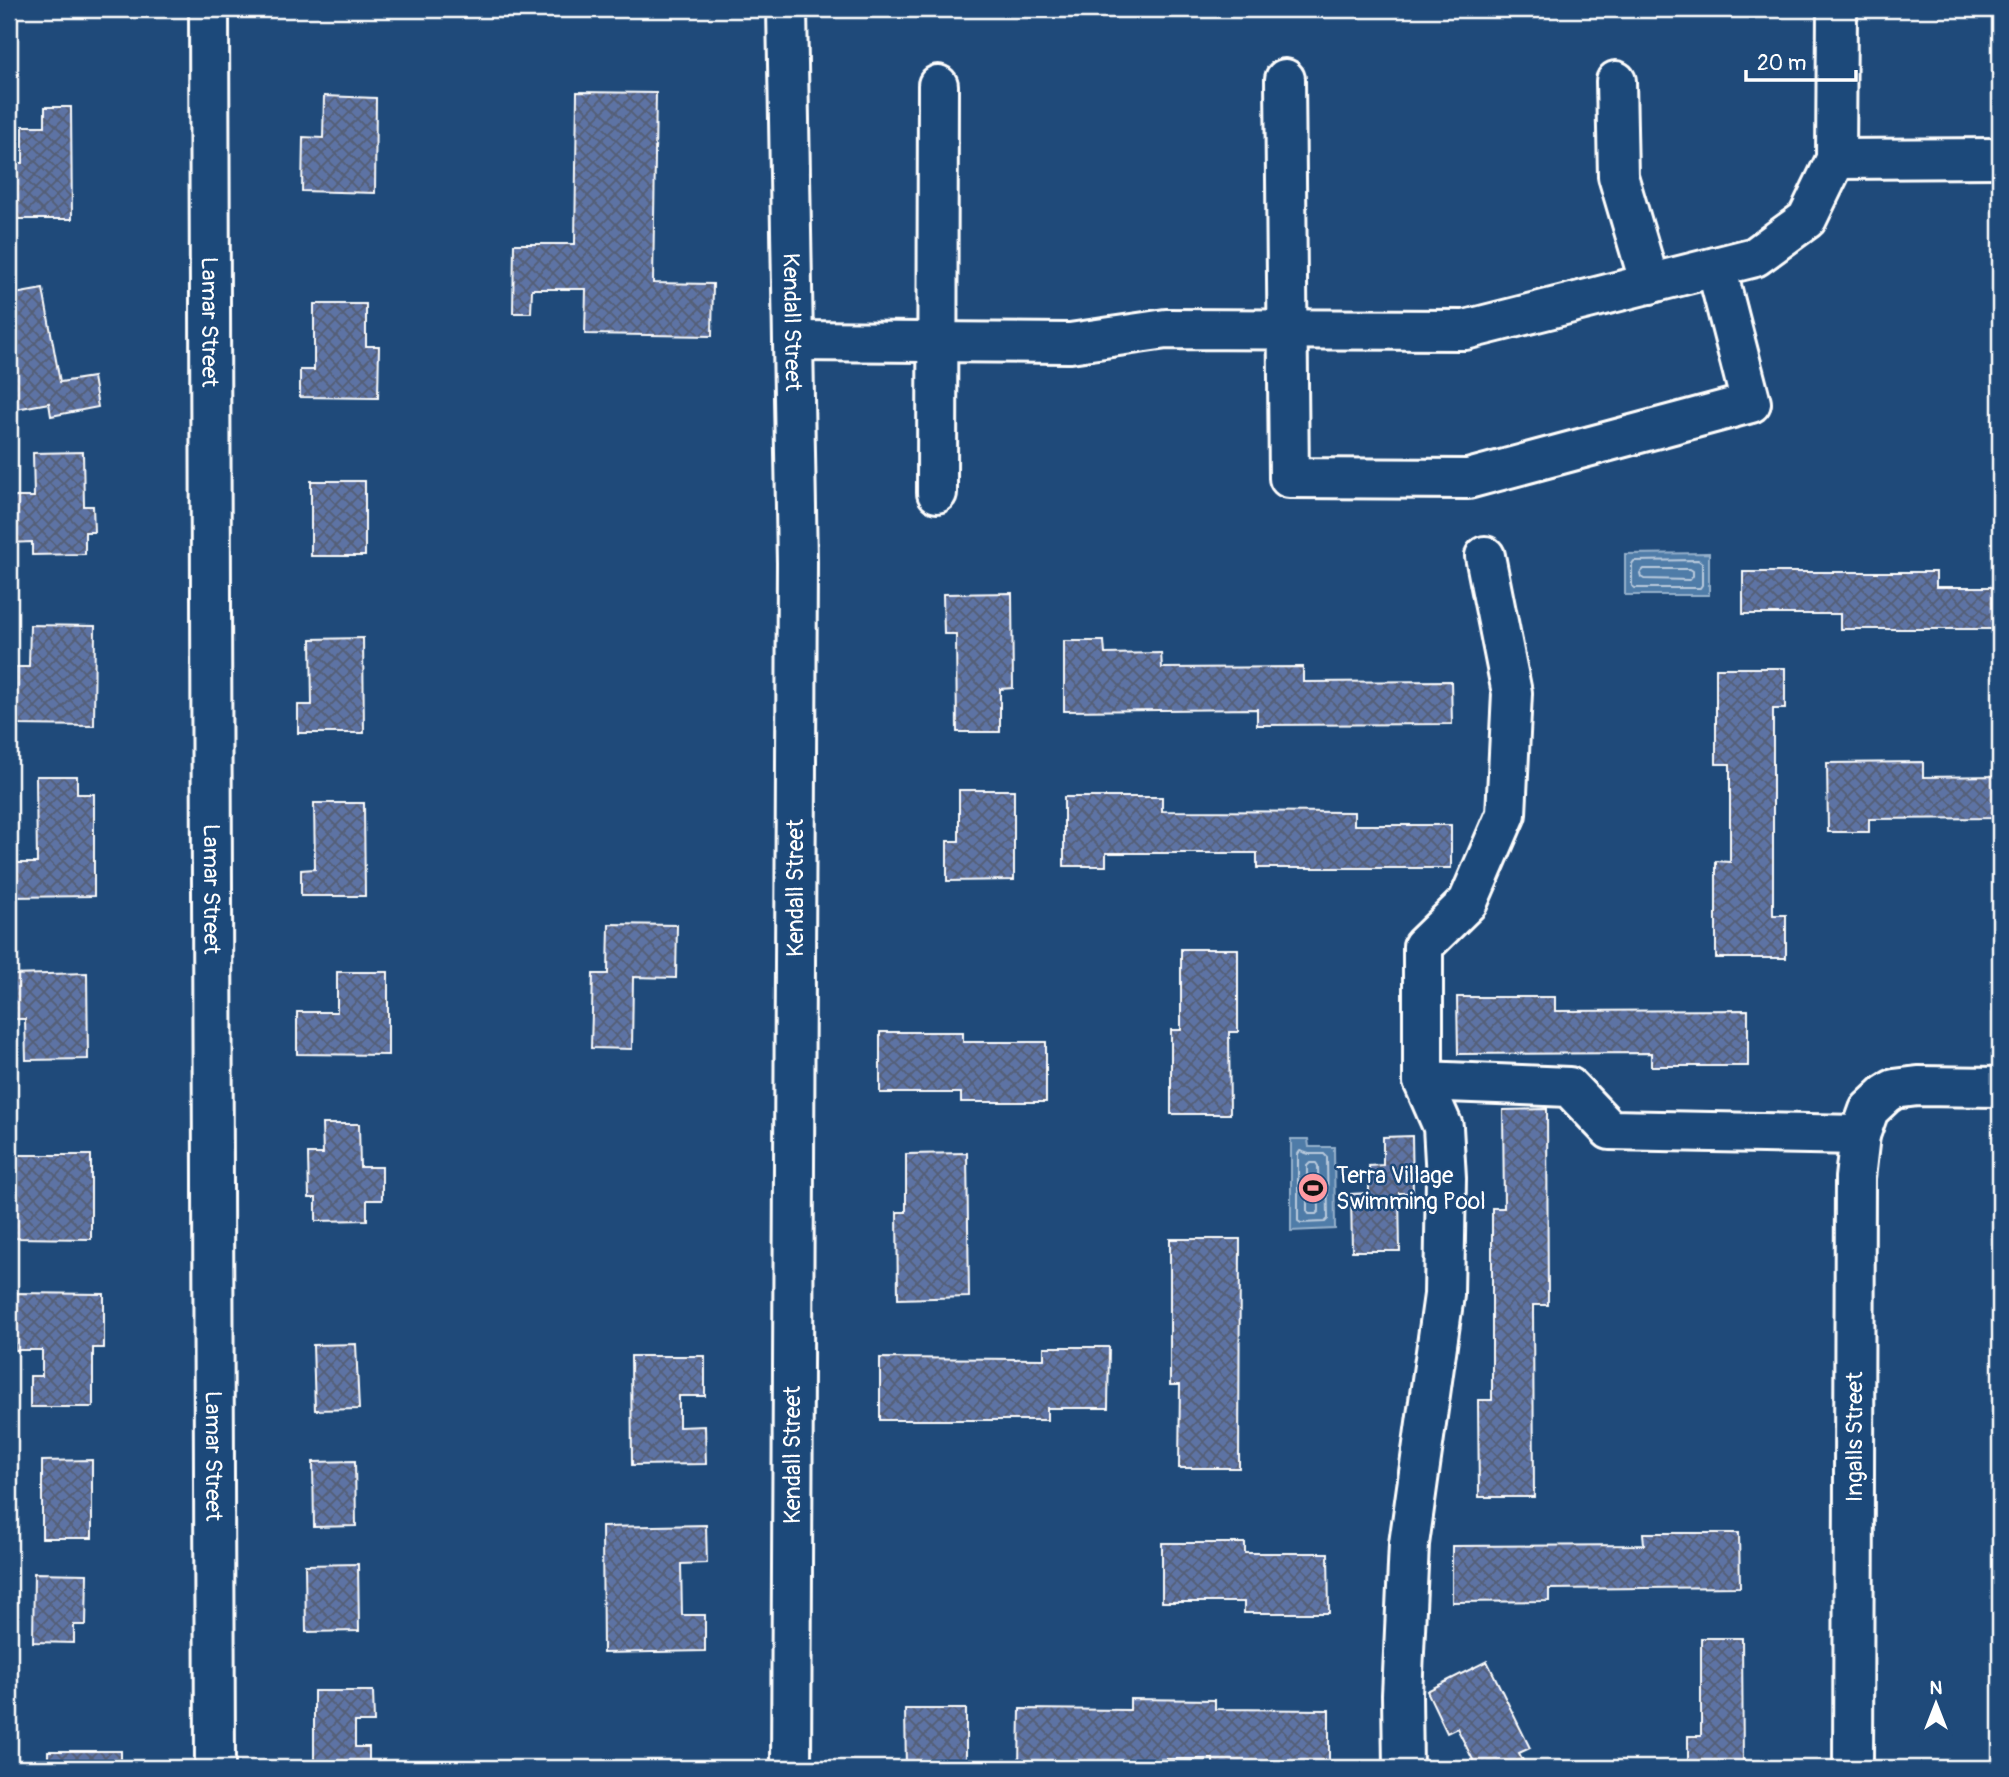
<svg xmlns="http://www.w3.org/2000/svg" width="2009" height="1777" font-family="Pangolin,sans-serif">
  <defs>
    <pattern id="building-cross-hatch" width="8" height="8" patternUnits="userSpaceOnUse" patternTransform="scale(1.75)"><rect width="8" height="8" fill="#5d73a4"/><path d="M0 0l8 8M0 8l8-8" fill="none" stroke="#545e74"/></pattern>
  </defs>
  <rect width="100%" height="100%" fill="#1f4a7a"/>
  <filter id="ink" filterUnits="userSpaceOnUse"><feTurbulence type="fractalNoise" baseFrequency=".0143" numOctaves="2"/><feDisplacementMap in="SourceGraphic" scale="14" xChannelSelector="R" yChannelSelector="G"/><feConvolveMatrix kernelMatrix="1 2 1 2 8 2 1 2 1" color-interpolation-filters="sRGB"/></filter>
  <g filter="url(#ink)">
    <g fill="#4f7ba8" stroke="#95b0cb" stroke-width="2">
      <polygon points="1709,553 1709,595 1625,595 1625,554"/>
      <polygon points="1291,1139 1308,1139 1309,1147 1334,1147 1335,1229 1291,1231"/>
    </g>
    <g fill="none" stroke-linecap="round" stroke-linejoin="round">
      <g stroke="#b9cadc" stroke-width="2">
        <polygon points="1698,560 1702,563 1702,585 1700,588 1635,588 1632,586 1632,564 1634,561"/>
        <polygon points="1644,569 1690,569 1693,571 1693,576 1690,580 1644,579 1641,577 1640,573"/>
        <polygon points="1300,1151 1309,1154 1324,1154 1327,1157 1328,1219 1325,1222 1301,1223 1298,1221 1298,1154"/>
        <polygon points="1310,1163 1316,1163 1318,1166 1319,1211 1316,1214 1309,1214 1307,1211 1307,1166"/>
      </g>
    </g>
    <g fill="url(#building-cross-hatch)" stroke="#fff" stroke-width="2">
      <polygon points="577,92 656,93 653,283 713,284 712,336 585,334 586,289 532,289 531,313 513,313 514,244 575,244"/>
      <polygon points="324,96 376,98 375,193 302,191 303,137 323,138"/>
      <polygon points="45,107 71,107 72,219 9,219 9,163 23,163 23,126 45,126"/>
      <polygon points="43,289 60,382 93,377 98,407 51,416 49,403 16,409 9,371 9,295"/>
      <polygon points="314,304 366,304 366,346 379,346 378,398 300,397 300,370 314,370"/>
      <polygon points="83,452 84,506 93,506 94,532 85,532 85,554 32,555 32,542 9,543 9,497 34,497 33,453"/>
      <rect x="311" y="481" width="54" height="75"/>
      <polygon points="1743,572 1936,572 1936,587 2000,587 2000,629 1840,629 1840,614 1743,614"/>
      <polygon points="1012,593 1013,688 1000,689 1000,732 957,732 956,634 944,634 943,594"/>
      <polygon points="30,625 95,626 94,726 16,725 16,667 29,667"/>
      <polygon points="363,638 364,733 298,733 298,705 312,705 311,639"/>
      <polygon points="1064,641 1104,641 1105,654 1161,653 1162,668 1303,667 1303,682 1451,681 1452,724 1257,725 1257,709 1064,711"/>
      <polygon points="1716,668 1785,668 1785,709 1773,709 1773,915 1786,915 1786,958 1716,958 1716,861 1730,862 1730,764 1716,764"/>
      <polygon points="1923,762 1923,777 2000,776 2000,818 1869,819 1869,832 1828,832 1827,763"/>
      <polygon points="36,776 77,776 77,794 94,794 94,896 9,897 9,863 37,863"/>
      <polygon points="959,790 1014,790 1014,880 947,881 947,841 959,841"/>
      <polygon points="1064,797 1162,797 1162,811 1354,812 1354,825 1451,825 1451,868 1257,868 1257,853 1106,853 1106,866 1064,866"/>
      <polygon points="314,803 364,803 365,896 301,896 301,870 315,869"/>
      <polygon points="609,924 677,925 676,978 633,977 632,1049 591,1048 593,974 608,974"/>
      <polygon points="1181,949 1238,949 1238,1032 1229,1032 1230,1114 1171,1114 1171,1030 1181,1030"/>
      <polygon points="337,972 388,972 388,1055 297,1054 297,1012 337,1012"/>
      <polygon points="87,973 88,1059 26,1060 25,1019 9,1019 9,975"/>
      <polygon points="1457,997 1555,997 1555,1011 1748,1010 1748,1066 1651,1066 1651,1053 1458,1054"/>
      <polygon points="880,1032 963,1032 963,1042 1046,1042 1046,1102 961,1102 961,1093 880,1093"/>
      <polygon points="1547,1109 1548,1305 1533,1305 1534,1497 1479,1497 1478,1400 1492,1400 1492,1208 1504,1208 1503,1110"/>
      <polygon points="322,1124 359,1124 360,1167 382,1167 382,1200 367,1200 367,1220 316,1221 316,1198 309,1198 308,1154 323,1154"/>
      <polygon points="1412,1136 1413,1193 1399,1193 1400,1251 1352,1251 1351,1194 1369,1193 1369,1166 1383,1165 1383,1137"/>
      <polygon points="967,1153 969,1297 898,1299 897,1212 906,1212 906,1154"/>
      <polygon points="13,1155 91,1155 91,1239 12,1238"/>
      <polygon points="1170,1239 1240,1239 1239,1468 1179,1468 1180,1385 1170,1385"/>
      <polygon points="15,1293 104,1294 104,1348 93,1348 93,1407 30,1407 30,1376 42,1376 42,1350 15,1350"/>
      <polygon points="356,1344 359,1409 315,1410 313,1345"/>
      <polygon points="1044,1347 1109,1347 1108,1408 1047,1408 1047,1420 880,1420 880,1358 1044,1359"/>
      <polygon points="631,1356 705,1356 705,1396 679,1396 679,1427 705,1426 706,1464 632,1465"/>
      <polygon points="92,1460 92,1538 42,1538 42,1461"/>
      <polygon points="355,1461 356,1526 314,1527 313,1462"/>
      <polygon points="706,1525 707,1563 681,1564 682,1615 705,1615 705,1651 603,1653 602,1527"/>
      <polygon points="1643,1533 1739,1533 1740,1587 1549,1589 1549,1601 1452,1602 1452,1546 1644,1545"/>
      <polygon points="1162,1543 1245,1543 1245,1553 1328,1553 1329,1613 1244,1613 1244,1602 1162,1602"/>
      <polygon points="358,1564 359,1631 306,1632 305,1565"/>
      <polygon points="34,1573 87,1574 86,1625 74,1625 74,1643 33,1642"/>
      <polygon points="1701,1638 1742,1638 1743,1768 1688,1768 1688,1736 1701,1736"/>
      <polygon points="1487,1661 1530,1748 1519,1753 1527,1768 1477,1768 1457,1728 1447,1733 1427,1691"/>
      <polygon points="314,1691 373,1691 374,1722 355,1722 355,1747 369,1747 369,1768 314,1768"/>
      <polygon points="1130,1699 1215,1700 1215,1709 1329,1710 1329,1768 1213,1768 1213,1759 1133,1759 1132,1768 1019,1768 1020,1709 1130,1710"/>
      <polygon points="905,1709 966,1709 966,1768 906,1768"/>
      <rect x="48" y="1751" width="73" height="17"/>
    </g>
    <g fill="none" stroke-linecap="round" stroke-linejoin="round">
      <g stroke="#fff" stroke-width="44">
        <g id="minor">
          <path id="s1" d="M209 9 215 1768"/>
          <path id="s2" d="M787 9 797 563 791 1768"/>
          <polyline points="1285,79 1289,478 1468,479 1751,403 1716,267"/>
          <polyline points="1616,81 1618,176 1650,284"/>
          <polyline points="1836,159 2000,158"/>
          <polyline points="793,341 1070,343 1166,329 1465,330 1755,257 1807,219 1836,159 1837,9"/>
          <polyline points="937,493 938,85"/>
          <polyline points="1423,1081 1569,1087 1610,1130 1860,1135"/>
          <polyline points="1403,1768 1402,1695 1409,1544 1444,1295 1446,1178 1443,1127 1423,1081 1423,946 1468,902 1506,814 1512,693 1485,556"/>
          <path id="s3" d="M1853 1768 1855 1178 1860 1135 1869 1110 1886 1094 1894 1089 1918 1086 2000 1087"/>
        </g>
      </g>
      <use href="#minor" stroke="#1f4a7a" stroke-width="38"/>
    </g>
  </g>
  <defs>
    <g id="stadium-disc" transform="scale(1.575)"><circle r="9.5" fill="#ff9aa2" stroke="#1f4a7a"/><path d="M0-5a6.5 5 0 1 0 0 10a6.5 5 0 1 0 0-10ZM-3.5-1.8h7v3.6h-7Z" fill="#111"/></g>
  </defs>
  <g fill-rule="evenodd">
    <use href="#stadium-disc" x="1313" y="1188"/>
  </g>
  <g text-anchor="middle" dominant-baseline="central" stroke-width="5" stroke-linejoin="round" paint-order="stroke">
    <g font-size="23" fill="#fff" stroke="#1f4a7a">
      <text stroke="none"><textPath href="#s2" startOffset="313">Kendall Street</textPath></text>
      <text stroke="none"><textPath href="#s1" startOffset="313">Lamar Street</textPath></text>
      <text transform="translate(795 888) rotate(-90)">Kendall Street</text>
      <text stroke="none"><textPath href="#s1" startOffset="880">Lamar Street</textPath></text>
      <text stroke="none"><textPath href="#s3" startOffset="331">Ingalls Street</textPath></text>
      <text stroke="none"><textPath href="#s1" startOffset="1447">Lamar Street</textPath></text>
      <text transform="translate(792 1455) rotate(-90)">Kendall Street</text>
    </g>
    <g font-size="23" fill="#fff" stroke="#1f4a7a" text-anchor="start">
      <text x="1336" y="1175">Terra Village<tspan x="1336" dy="26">Swimming Pool</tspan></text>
    </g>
  </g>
  <rect width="2009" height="1777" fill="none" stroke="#1f4a7a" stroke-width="35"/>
  <rect x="18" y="18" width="1974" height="1742" fill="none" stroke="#fff" stroke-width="2.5" filter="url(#ink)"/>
  <g transform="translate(1936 1704)" stroke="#1f4a7a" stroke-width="5" paint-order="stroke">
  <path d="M0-5L12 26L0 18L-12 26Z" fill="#ffffff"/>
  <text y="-10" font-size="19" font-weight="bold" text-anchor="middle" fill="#ffffff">N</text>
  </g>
  <path d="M1746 70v10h110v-10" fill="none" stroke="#ffffff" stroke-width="3.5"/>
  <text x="1757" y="70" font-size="21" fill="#ffffff" stroke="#1f4a7a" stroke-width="5" paint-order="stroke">20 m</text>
</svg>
